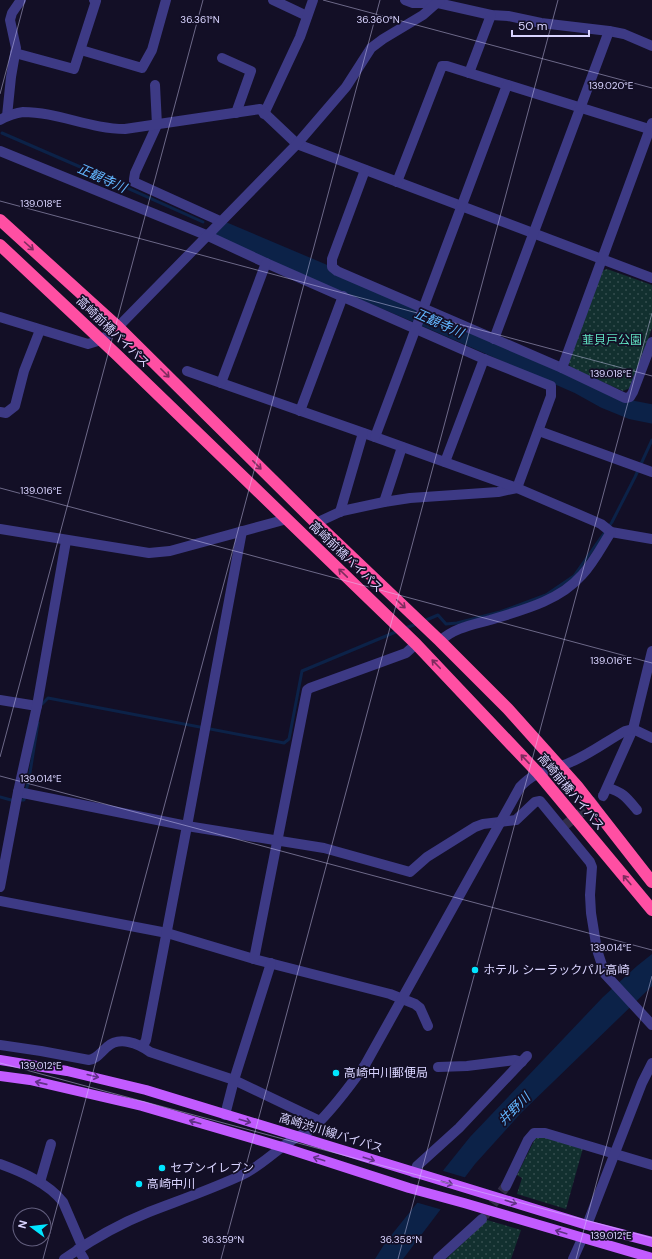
<svg xmlns="http://www.w3.org/2000/svg" width="652" height="1259" font-family="'DM Sans','Noto Sans JP',sans-serif">
  <defs>
    <pattern id="park-dots" width="8" height="8" patternUnits="userSpaceOnUse"><rect width="8" height="8" fill="#12302f"/><path d="M2 2h.1M6 6h.1" fill="none" stroke="#344d4e" stroke-width="1.8" stroke-linecap="round"/></pattern>
  </defs>
  <rect width="100%" height="100%" fill="#130f26"/>
  <g fill="url(#park-dots)">
    <polygon points="607,269 652,285 652,328 630,388 623,391 571,368 568,362 601,271"/>
    <polygon points="536,1137 545,1137 583,1148 566,1209 517,1194 522,1178 517,1175"/>
    <polygon points="487,1220 521,1230 511,1259 446,1259"/>
  </g>
  <polygon fill="#0c2248" points="652,954 652,986 521,1113 475,1164 403,1259 375,1259 385,1243 470,1137 603,997 637,966"/>
  <polygon fill="#130f26" points="440,1170 467,1178 443,1210 415,1202"/>
  <g fill="none" stroke-linecap="round" stroke-linejoin="round">
    <g stroke="#0c2248" stroke-width="3">
      <polyline points="2,133 85,169 203,222"/>
      <polyline points="424,621 438,615 446,624 457,623 500,612 546,595 574,576 612,522 635,477 652,440"/>
      <polyline points="405,628 417,624"/>
      <polyline points="42,704 48,698 284,743 289,739 302,671 398,631"/>
      <polyline points="0,797 11,800 24,800 29,779 38,723"/>
    </g>
    <polyline stroke="#0c2248" stroke-width="19" points="225,232 414,312 578,384 605,399 632,410 652,414"/>
    <g stroke="#312d47" stroke-width="10" stroke-dasharray="10 5" stroke-linecap="butt">
      <polyline points="565,825 603,796"/>
      <polyline points="484,1216 506,1186"/>
    </g>
    <g stroke="#3d3a85" stroke-width="10">
      <polyline points="273,0 307,16"/>
      <polyline points="405,0 413,3 438,3 491,15 508,16 541,23 609,31 624,34 652,46"/>
      <polyline points="81,50 142,68 152,50 166,0"/>
      <polyline points="15,53 74,69 96,1 94,0"/>
      <polyline points="222,58 251,71 236,113"/>
      <polyline points="469,73 491,15"/>
      <polyline points="155,85 157,125 135,173 134,179 134,182 220,221"/>
      <polyline points="264,114 300,37 313,0"/>
      <polyline points="7,116 11,77 16,48 10,20 12,13 21,0"/>
      <path d="M0 120C7 116 14 113 23 112 58 112 90 129 125 129L260 109 297 144 652 278"/>
      <polyline points="0,151 206,235 266,263 484,359 551,386 551,396 517,488 498,492 410,498 384,502 342,511 316,523"/>
      <polyline points="365,170 332,259 332,267 337,271 562,368 625,398 630,397 633,392 652,342"/>
      <polyline points="397,182 442,66 447,66 652,130"/>
      <polyline points="0,317 88,344 101,340 118,327 297,144 346,87 371,48 383,39 423,15 440,0"/>
      <polyline points="494,339 609,31"/>
      <polyline points="562,368 652,123"/>
      <polyline points="187,371 375,437 517,488 601,524 611,532 652,539"/>
      <polyline points="221,383 266,263"/>
      <polyline points="300,411 343,296"/>
      <polyline points="0,412 6,413 15,406 24,371 40,330"/>
      <polyline points="539,431 652,472"/>
      <polyline points="375,437 507,85"/>
      <polyline points="445,462 484,359"/>
      <polyline points="384,502 402,447"/>
      <polyline points="340,512 363,433"/>
      <polyline points="0,529 149,553 170,551 287,519"/>
      <path d="M440 641C454 628 472 625 490 620 523 610 559 601 582 575 594 562 602 546 611 532"/>
      <polyline points="0,700 37,706"/>
      <path d="M608 788C623 792 627 798 637 810"/>
      <polyline points="18,792 187,826 324,848 410,872 427,857 475,827 483,824 516,820 535,802 540,801 590,862 592,867 590,895 591,913 597,950 605,974 652,1025"/>
      <polyline points="603,796 633,729 652,738"/>
      <polyline points="0,887 18,792 37,706 66,541"/>
      <polyline points="0,901 167,933 254,959 390,994 415,1004 420,1008 428,1026"/>
      <polyline points="254,959 307,690 310,688 406,653 416,644"/>
      <path d="M0 1045 41 1051 89 1060C97 1059 101 1052 107 1047 119 1036 138 1043 150 1052L234 1080 320 1121"/>
      <polyline points="143,1046 146,1040 187,826 242,531"/>
      <polyline points="438,1067 467,1066 515,1060 522,1062"/>
      <polyline points="225,1115 234,1080 271,963"/>
      <path d="M0 1164C22 1172 48 1183 63 1202L82 1246"/>
      <polyline points="414,1173 417,1166 459,1128 527,1056"/>
      <polyline points="40,1182 51,1144"/>
      <polyline points="506,1186 528,1140 534,1133 545,1133 652,1165"/>
      <polyline points="587,1225 642,1083 652,1063"/>
      <polyline points="78,1249 84,1259"/>
      <path d="M64 1259C91 1240 119 1224 149 1212 180 1200 212 1189 242 1175 257 1168 269 1157 282 1147 292 1139 305 1134 315 1126 334 1108 350 1086 365 1065L520 787C538 768 550 772 571 762 590 754 607 741 625 731L633 729 652 651"/>
      <polyline points="438,1259 482,1219"/>
      <polyline points="573,1259 582,1239"/>
    </g>
    <g stroke="#c25bff" stroke-width="10">
      <polyline points="0,1060 67,1071 146,1090 587,1225 652,1242"/>
      <polyline points="0,1076 30,1080 142,1106 282,1147 409,1188 464,1203 652,1258"/>
    </g>
    <g stroke="#ff4fa3" stroke-width="12">
      <polyline points="0,220 118,327 316,523 440,641 508,709 577,786 652,882"/>
      <polyline points="0,245 117,355 416,644 538,773 652,910"/>
    </g>
  </g>
  <defs><path id="oneway-shaft" d="M-6 0H5M1.5-3L5.5 0L1.5 3" fill="none" stroke-width="1.6" stroke-linecap="round" stroke-linejoin="round"/></defs>
  <g stroke="#7d2c5e">
    <use href="#oneway-shaft" transform="translate(29 246) rotate(42)"/>
    <use href="#oneway-shaft" transform="translate(165 373) rotate(45)"/>
    <use href="#oneway-shaft" transform="translate(257 465) rotate(45)"/>
    <use href="#oneway-shaft" transform="translate(343 573) rotate(-136)"/>
    <use href="#oneway-shaft" transform="translate(401 604) rotate(44)"/>
    <use href="#oneway-shaft" transform="translate(436 664) rotate(-134)"/>
    <use href="#oneway-shaft" transform="translate(525 759) rotate(-133)"/>
    <use href="#oneway-shaft" transform="translate(627 880) rotate(-130)"/>
  </g>
  <g stroke="#623188">
    <use href="#oneway-shaft" transform="translate(93 1076) rotate(14)"/>
    <use href="#oneway-shaft" transform="translate(41 1083) rotate(-167)"/>
    <use href="#oneway-shaft" transform="translate(245 1121) rotate(16)"/>
    <use href="#oneway-shaft" transform="translate(195 1122) rotate(-164)"/>
    <use href="#oneway-shaft" transform="translate(319 1159) rotate(-162)"/>
    <use href="#oneway-shaft" transform="translate(369 1159) rotate(18)"/>
    <use href="#oneway-shaft" transform="translate(447 1183) rotate(16)"/>
    <use href="#oneway-shaft" transform="translate(511 1202) rotate(17)"/>
    <use href="#oneway-shaft" transform="translate(561 1232) rotate(-163)"/>
  </g>
  <path fill="none" stroke="#d9d4ff" stroke-width="1" stroke-opacity="0.45" d="M323 0 652 88M0 94 25 0M0 201 652 376M0 488 652 663M0 757 203 0M0 776 652 950M0 1063 652 1238M43 1259 380 0M221 1259 558 0M398 1259 652 313M576 1259 652 976"/>
  <g fill="#00e5ff" stroke="#130f26" stroke-width="1.5">
    <circle cx="475" cy="970" r="4"/>
    <circle cx="336" cy="1073" r="4"/>
    <circle cx="162" cy="1168" r="4"/>
    <circle cx="139" cy="1184" r="4"/>
  </g>
  <g text-anchor="middle" dominant-baseline="central" stroke-width="3.5" stroke-linejoin="round" paint-order="stroke">
    <g font-size="12" fill="#d9d4ff" stroke="#130f26">
      <text transform="translate(113 332) rotate(44)">高崎前橋バイパス</text>
      <text transform="translate(346 557) rotate(44)">高崎前橋バイパス</text>
      <text transform="translate(571 792) rotate(50)">高崎前橋バイパス</text>
      <text transform="translate(331 1133) rotate(17)">高崎渋川線バイパス</text>
    </g>
    <g font-size="12" fill="#5fe0c0" stroke="#130f26">
      <text x="612" y="340">韮貝戸公園</text>
    </g>
    <g font-size="12" fill="#d9d4ff" stroke="#130f26" text-anchor="start">
      <text x="483" y="970">ホテル シーラックパル高崎</text>
      <text x="344" y="1073">高崎中川郵便局</text>
      <text x="170" y="1168">セブンイレブン</text>
      <text x="147" y="1184">高崎中川</text>
    </g>
    <g font-size="13" font-style="italic" fill="#62b6ff" stroke="#130f26">
      <text transform="translate(102 178) rotate(24)">正観寺川</text>
      <text transform="translate(439 323) rotate(24)">正観寺川</text>
      <text transform="translate(514 1109) rotate(-45)">井野川</text>
    </g>
  </g>
  <g font-size="10" text-anchor="middle" fill="#d9d4ff" stroke="#130f26" stroke-width="3.5" stroke-linejoin="round" paint-order="stroke">
    <text x="200" y="23">36.361°N</text>
    <text x="378" y="23">36.360°N</text>
    <text x="611" y="89">139.020°E</text>
    <text x="41" y="207">139.018°E</text>
    <text x="611" y="377">139.018°E</text>
    <text x="41" y="494">139.016°E</text>
    <text x="611" y="664">139.016°E</text>
    <text x="41" y="782">139.014°E</text>
    <text x="611" y="951">139.014°E</text>
    <text x="41" y="1069">139.012°E</text>
    <text x="611" y="1239">139.012°E</text>
    <text x="223" y="1243">36.359°N</text>
    <text x="401" y="1243">36.358°N</text>
  </g>
  <g transform="translate(32 1227) rotate(285)"><circle r="19" fill="#130f26" stroke="#625e7d"/>
  <path d="M0-3L7 15L0 10L-7 15Z" fill="#00e5ff"/>
  <text y="-6" font-size="11" font-weight="bold" text-anchor="middle" fill="#d9d4ff">N</text>
  </g>
  <path d="M512 30v6h77v-6" fill="none" stroke="#d9d4ff" stroke-width="2"/>
  <text x="518" y="30" font-size="12" fill="#d9d4ff" stroke="#130f26" stroke-width="3" paint-order="stroke">50 m</text>
</svg>
